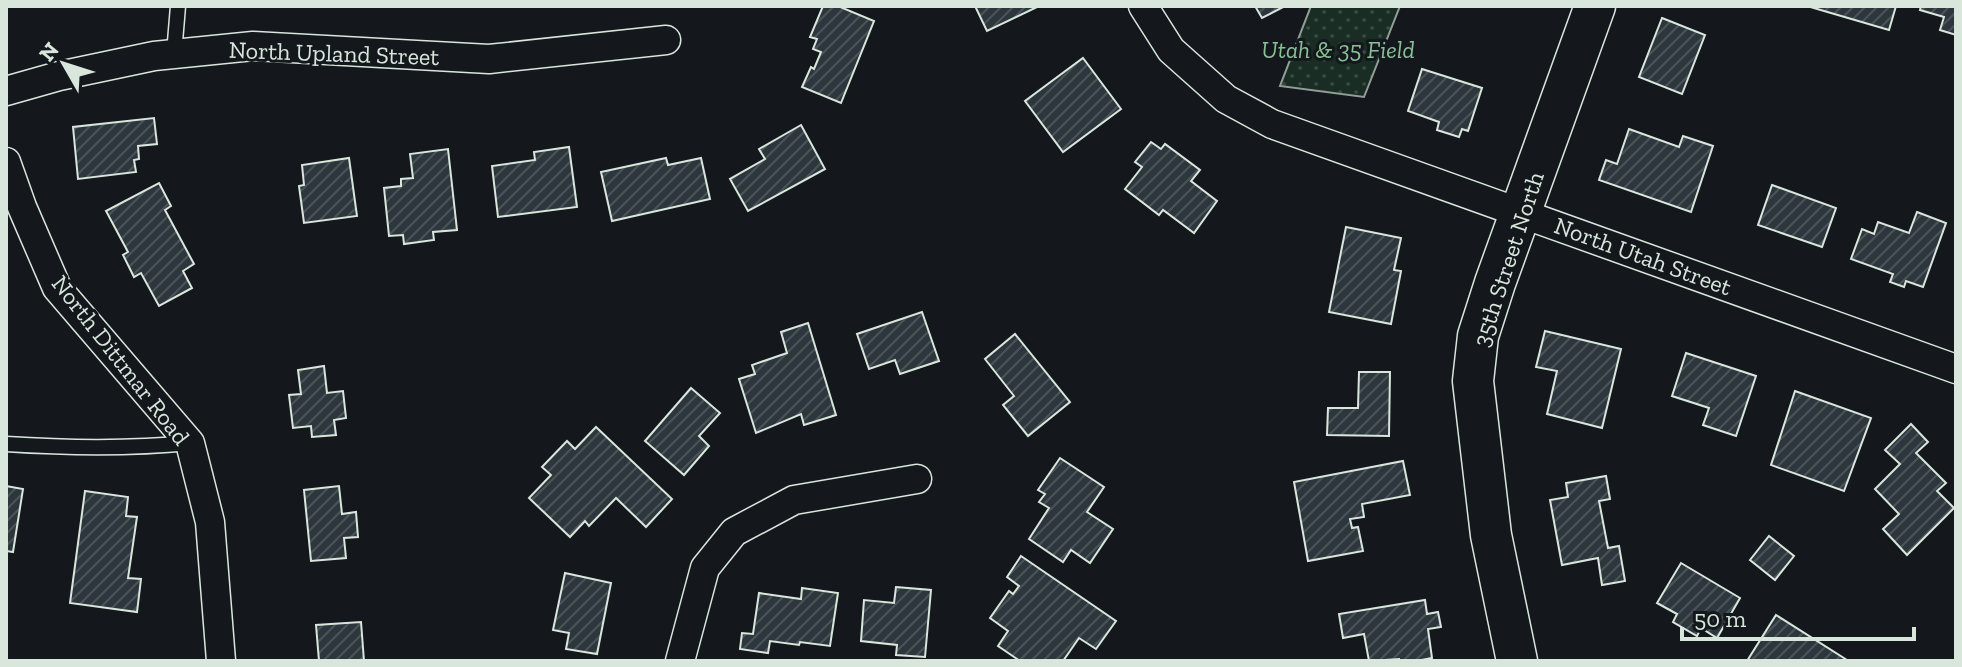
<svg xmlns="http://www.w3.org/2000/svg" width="1962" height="667" font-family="'Zilla Slab',serif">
  <defs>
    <pattern id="park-dots" width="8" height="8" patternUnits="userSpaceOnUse" patternTransform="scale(2)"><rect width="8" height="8" fill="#1a2d24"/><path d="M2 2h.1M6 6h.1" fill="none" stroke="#3b4b43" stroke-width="1.8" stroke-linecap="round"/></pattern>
    <pattern id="building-hatch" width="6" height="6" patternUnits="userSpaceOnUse" patternTransform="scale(2)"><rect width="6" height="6" fill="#2c363c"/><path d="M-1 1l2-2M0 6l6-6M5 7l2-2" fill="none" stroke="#4a5358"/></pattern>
  </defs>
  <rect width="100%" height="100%" fill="#14181c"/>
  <polygon fill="url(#park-dots)" stroke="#939e99" stroke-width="2" points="1311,6 1400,6 1364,97 1280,86"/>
  <g fill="url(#building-hatch)" stroke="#d8e6dc" stroke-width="2">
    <polygon points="823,6 838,6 874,21 841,103 802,87 811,67 814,69 821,52 813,49 817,39 810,37"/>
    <polygon points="975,6 1039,6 987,31"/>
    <polygon points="1255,6 1285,6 1262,18"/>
    <polygon points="1807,6 1896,6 1889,30"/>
    <polygon points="1921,6 1956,6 1956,35 1940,30 1944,17 1920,10"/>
    <polygon points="1662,18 1705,35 1682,94 1639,77"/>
    <polygon points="1083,58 1121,109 1063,152 1025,101"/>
    <polygon points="1422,69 1482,88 1468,131 1462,129 1459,137 1437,130 1439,122 1408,111"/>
    <polygon points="154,118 157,144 138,146 139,159 134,160 136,172 78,179 73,127"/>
    <polygon points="801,125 825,169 748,211 730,179 765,159 759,149"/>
    <polygon points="1629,129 1679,147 1683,136 1713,146 1691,212 1599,180 1606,160 1617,164"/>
    <polygon points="1151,142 1161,149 1165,144 1200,170 1191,181 1217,201 1194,233 1163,210 1159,215 1125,189 1142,167 1135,162"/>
    <polygon points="569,147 577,207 498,217 492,166 535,160 534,152"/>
    <polygon points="448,149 457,230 433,232 434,240 404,244 403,235 389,236 384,188 401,186 401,179 413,178 410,154"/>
    <polygon points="349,158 357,216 304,223 299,186 304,185 302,165"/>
    <polygon points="666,158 668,165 701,158 710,199 612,221 601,172"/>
    <polygon points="159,183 171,206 165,210 194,264 183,271 192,288 159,306 141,273 134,277 123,255 128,252 106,211"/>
    <polygon points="1772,185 1836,208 1822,247 1758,225"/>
    <polygon points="1917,212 1946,223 1923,287 1906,281 1904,287 1890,282 1893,274 1851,259 1862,229 1874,234 1878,222 1909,233"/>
    <polygon points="1346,227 1401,238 1394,270 1401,271 1391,324 1329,312"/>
    <polygon points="922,312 939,361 900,374 895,360 869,369 857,334"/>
    <polygon points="808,323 836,415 804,425 801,414 756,433 739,379 755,374 752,365 787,353 781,332"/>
    <polygon points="1545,331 1621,349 1602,428 1547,414 1557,371 1536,367"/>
    <polygon points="1015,334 1070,402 1028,436 1003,405 1014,396 985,359"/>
    <polygon points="1686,353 1756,376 1736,436 1703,425 1709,408 1672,396"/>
    <polygon points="324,366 327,393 343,391 346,418 334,420 336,435 312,437 311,426 293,428 289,395 301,394 298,370"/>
    <polygon points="1359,372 1390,372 1389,436 1327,435 1328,408 1358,408"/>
    <polygon points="691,388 720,413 699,436 709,446 684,475 645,441"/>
    <polygon points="1795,391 1871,418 1844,491 1771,465"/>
    <polygon points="1911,424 1928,442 1916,453 1946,483 1937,491 1954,508 1907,555 1883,529 1899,514 1875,489 1900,464 1885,450"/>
    <polygon points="596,427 672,499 646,527 616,498 589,526 585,521 570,537 529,498 551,475 542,467 567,441 575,449"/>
    <polygon points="1060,458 1104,487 1087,512 1113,529 1090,563 1071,550 1063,562 1029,539 1049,508 1039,502 1045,494 1038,490"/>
    <polygon points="1403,461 1410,495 1362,504 1364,517 1350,519 1352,528 1358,527 1363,551 1308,561 1294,482"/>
    <polygon points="1606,476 1610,499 1599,501 1608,548 1619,546 1625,581 1602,585 1598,558 1562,565 1550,500 1568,497 1566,483"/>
    <polygon points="6,486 23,489 13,552 6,551"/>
    <polygon points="339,486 342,514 356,512 358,537 344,538 346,558 311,561 304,490"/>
    <polygon points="85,491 128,497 126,516 137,517 128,578 141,579 137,612 70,603"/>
    <polygon points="1769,536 1794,556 1775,580 1750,560"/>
    <polygon points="1021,556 1116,621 1096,649 1079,638 1063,661 1020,661 998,646 1008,631 990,618 1009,591 1013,594 1019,586 1007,577"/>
    <polygon points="1681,563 1740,598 1717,638 1701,628 1697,636 1673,622 1677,614 1657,603"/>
    <polygon points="565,573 611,583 597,654 566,649 569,633 553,630"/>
    <polygon points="896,587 931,590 925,657 896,655 897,645 861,641 864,600 894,603"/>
    <polygon points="802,588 838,593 830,646 800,642 799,645 770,641 768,653 740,649 742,633 753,634 759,593 801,599"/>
    <polygon points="1425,600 1427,614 1438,612 1441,627 1428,629 1432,658 1416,661 1399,661 1399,659 1369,661 1364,634 1343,638 1339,614"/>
    <polygon points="1776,615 1847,660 1847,661 1747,661"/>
    <polygon points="361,622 364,661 319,661 316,625"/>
  </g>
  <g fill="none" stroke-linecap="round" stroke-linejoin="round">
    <g stroke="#d8e6dc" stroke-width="17">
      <g id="lane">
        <polyline points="174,54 178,6"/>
        <path d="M6 444C68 448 128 449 190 443"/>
      </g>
    </g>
    <g stroke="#d8e6dc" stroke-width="31">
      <g id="street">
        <polyline points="1143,6 1171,50 1226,99 1272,124 1956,369"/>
        <polyline points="6,91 59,76 154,56 253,46 489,59 666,40"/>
        <polyline points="6,162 22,207 57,288 190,443 210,522 221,661"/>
        <polyline points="680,661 705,568 734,532 794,500 917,479"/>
      </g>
    </g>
    <g stroke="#d8e6dc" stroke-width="43">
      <polyline id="secondary" points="1517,661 1491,535 1473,381 1478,336 1495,283 1595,6"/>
    </g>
    <use href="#lane" stroke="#14181c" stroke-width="14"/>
    <use href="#street" stroke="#14181c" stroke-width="28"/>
    <use href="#secondary" stroke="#14181c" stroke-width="40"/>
  </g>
  <g text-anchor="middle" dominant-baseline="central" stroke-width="6" stroke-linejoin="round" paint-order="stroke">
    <g font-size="24" font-style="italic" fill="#8ac095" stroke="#14181c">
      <text x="1338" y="49">Utah &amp; 35 Field</text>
    </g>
    <g font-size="24" fill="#d8e6dc" stroke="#14181c">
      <text transform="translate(334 53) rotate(2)">North Upland Street</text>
      <text transform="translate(1643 256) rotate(20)">North Utah Street</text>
      <text transform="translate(1508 259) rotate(-72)">35th Street North</text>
      <text transform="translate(121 360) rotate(52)">North Dittmar Road</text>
    </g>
  </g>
  <rect width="1962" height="667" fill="none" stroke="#d8e6dc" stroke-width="16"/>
  <g transform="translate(64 64) rotate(309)" stroke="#14181c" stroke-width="6" paint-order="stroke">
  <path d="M0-6L14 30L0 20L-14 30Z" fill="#d8e6dc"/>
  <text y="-12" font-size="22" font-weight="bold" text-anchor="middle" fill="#d8e6dc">N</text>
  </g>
  <path d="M1682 627v12h232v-12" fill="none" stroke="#d8e6dc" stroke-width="4"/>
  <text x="1694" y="627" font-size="24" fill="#d8e6dc" stroke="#14181c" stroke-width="6" paint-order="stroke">50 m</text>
</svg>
